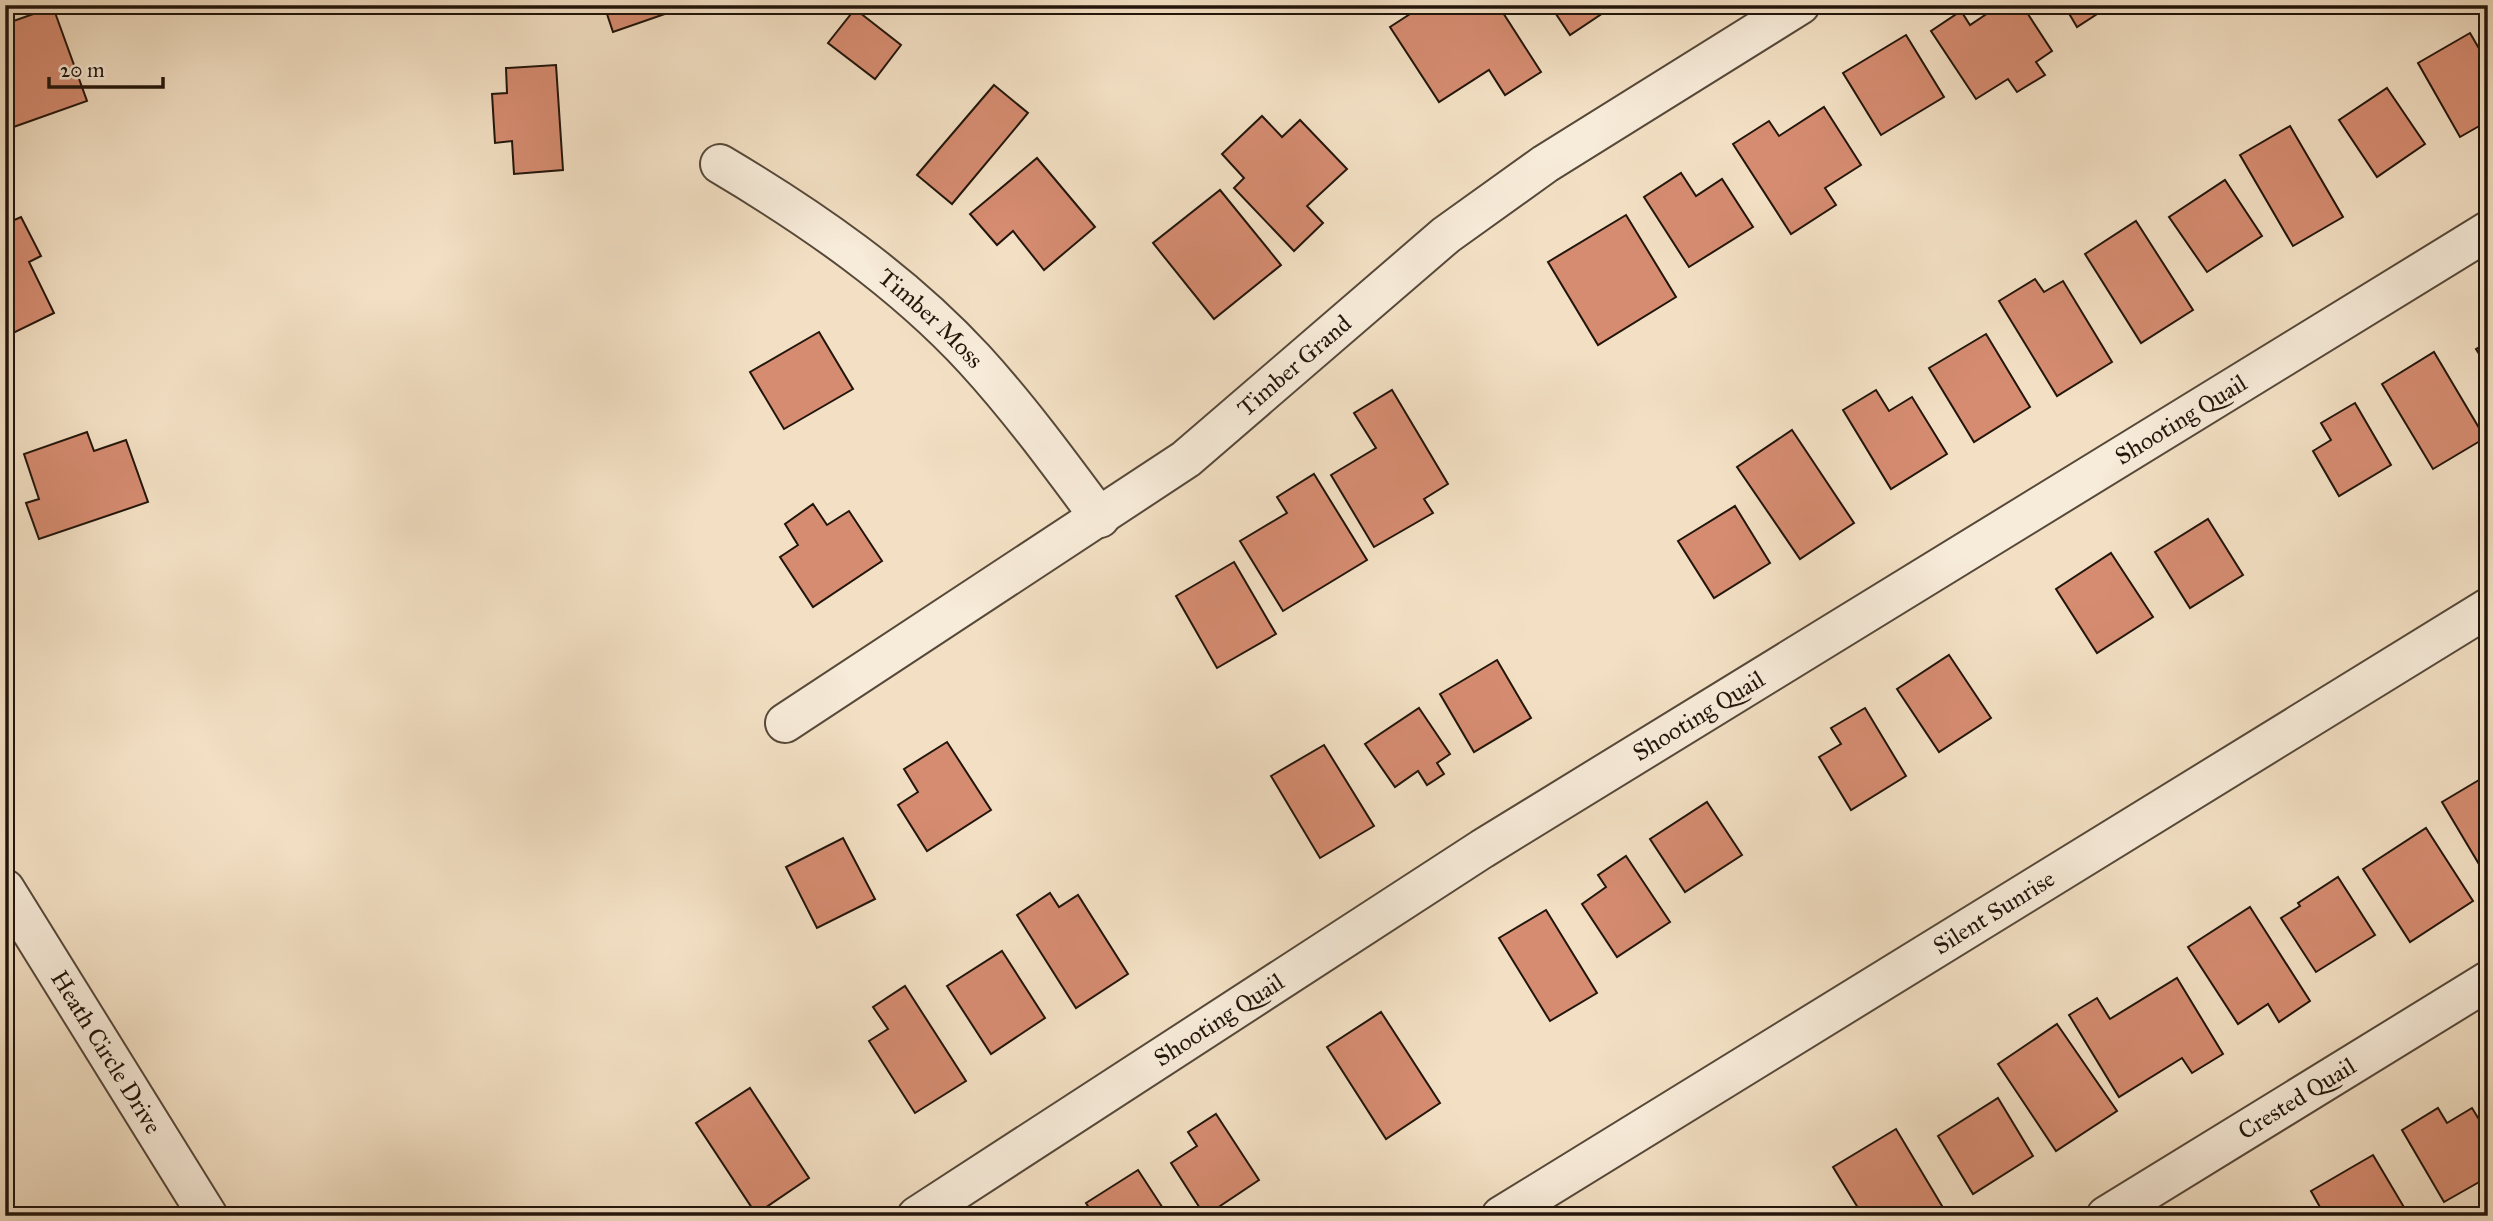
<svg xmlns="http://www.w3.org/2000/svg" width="2493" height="1221" font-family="'IM FELL Great Primer',serif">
  <rect width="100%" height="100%" fill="#f3e0c4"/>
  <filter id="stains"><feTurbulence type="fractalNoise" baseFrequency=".00286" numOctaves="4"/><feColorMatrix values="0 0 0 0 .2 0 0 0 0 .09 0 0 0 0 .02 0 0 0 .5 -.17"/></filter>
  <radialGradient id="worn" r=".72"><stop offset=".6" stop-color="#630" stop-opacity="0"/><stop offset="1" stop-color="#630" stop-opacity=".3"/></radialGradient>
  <g fill="#d68c71" stroke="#22150b" stroke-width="2">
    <polygon points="604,5 685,5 685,7 613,32"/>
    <polygon points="1424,5 1498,5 1541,72 1505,95 1489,70 1439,102 1390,27"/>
    <polygon points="1550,5 1615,5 1570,35"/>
    <polygon points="2000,5 2022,5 2052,51 2036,62 2045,75 2017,92 2008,79 1976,99 1931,31 1961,11 1970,25"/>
    <polygon points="2064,5 2111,5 2077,27"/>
    <polygon points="53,7 87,101 5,130 5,24"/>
    <polygon points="855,9 901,45 875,79 828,43"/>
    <polygon points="2470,33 2488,64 2488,121 2460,137 2418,63"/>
    <polygon points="1906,35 1944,97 1881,135 1843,73"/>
    <polygon points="556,65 563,170 514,174 512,141 495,143 492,94 507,93 506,68"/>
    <polygon points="994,85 1028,113 952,204 917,175"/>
    <polygon points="2387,88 2425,144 2377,177 2339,120"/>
    <polygon points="1824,107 1861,165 1825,188 1836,205 1791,234 1733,144 1769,121 1779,136"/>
    <polygon points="1262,116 1282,137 1300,120 1347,169 1307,206 1323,223 1294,251 1234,188 1244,178 1222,154"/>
    <polygon points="2290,126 2343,217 2293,246 2240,155"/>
    <polygon points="1037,158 1095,227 1044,270 1013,231 997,245 970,214"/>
    <polygon points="1681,173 1696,196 1722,179 1753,227 1689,267 1644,197"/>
    <polygon points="2225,180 2262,236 2207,272 2169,217"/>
    <polygon points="1220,190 1281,265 1214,319 1153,243"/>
    <polygon points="1626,215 1676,297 1598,345 1548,262"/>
    <polygon points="21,217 41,256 29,262 54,313 5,337 5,224"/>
    <polygon points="2136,221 2193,310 2141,343 2085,254"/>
    <polygon points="2035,279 2044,292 2063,281 2112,362 2057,396 1999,301"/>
    <polygon points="819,332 853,389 784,429 750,372"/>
    <polygon points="1986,334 2030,407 1974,442 1929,368"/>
    <polygon points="2488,342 2488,368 2476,349"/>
    <polygon points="2434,352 2485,438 2433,469 2382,384"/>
    <polygon points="1392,390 1448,484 1424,499 1433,513 1374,547 1331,475 1376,448 1354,413"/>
    <polygon points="1876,390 1889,411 1912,397 1947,454 1891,489 1843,410"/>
    <polygon points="2355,403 2391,465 2339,496 2313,451 2331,440 2321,423"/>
    <polygon points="1792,430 1854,523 1800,559 1737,467"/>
    <polygon points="87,432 94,451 126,440 148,502 39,539 26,503 39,499 24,454"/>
    <polygon points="1314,474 1367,560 1283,611 1240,541 1287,513 1277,497"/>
    <polygon points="813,504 827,525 849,511 882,561 813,607 780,557 798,545 785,524"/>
    <polygon points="1735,506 1770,563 1714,598 1678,541"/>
    <polygon points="2208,519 2243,575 2190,608 2155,552"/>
    <polygon points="2111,553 2153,617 2097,653 2056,589"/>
    <polygon points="1234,562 1276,634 1217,668 1176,596"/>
    <polygon points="1949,655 1991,718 1939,752 1897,689"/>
    <polygon points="1497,660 1531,718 1474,752 1440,694"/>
    <polygon points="1419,708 1450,754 1437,763 1444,774 1427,785 1418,771 1395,787 1365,744"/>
    <polygon points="1865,708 1906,776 1851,810 1819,757 1841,744 1831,728"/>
    <polygon points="947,742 991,810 927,851 898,805 918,792 904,769"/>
    <polygon points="1324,745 1374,826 1320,858 1271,776"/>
    <polygon points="2484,777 2488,783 2486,876 2442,802"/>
    <polygon points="1707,802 1742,855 1685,892 1650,839"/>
    <polygon points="2426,828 2473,901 2410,942 2363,869"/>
    <polygon points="843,838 875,899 817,928 786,867"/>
    <polygon points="1626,856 1670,922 1617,957 1582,904 1606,887 1598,875"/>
    <polygon points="2338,877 2375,935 2316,972 2281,918 2300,906 2298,903"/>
    <polygon points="1050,893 1059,907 1078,895 1128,974 1076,1008 1017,915"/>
    <polygon points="2250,907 2310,1001 2279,1022 2268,1004 2238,1024 2188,947"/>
    <polygon points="1546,910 1597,993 1550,1021 1499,938"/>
    <polygon points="1002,951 1045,1018 991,1054 947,986"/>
    <polygon points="2177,978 2223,1054 2192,1073 2182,1058 2119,1097 2069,1015 2097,998 2110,1019"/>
    <polygon points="905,986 966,1081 915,1113 869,1041 888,1029 873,1007"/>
    <polygon points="1381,1012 1440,1103 1386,1139 1327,1047"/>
    <polygon points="2057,1024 2117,1111 2056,1151 1998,1064"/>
    <polygon points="750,1088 809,1178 756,1214 696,1123"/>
    <polygon points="1998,1098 2033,1156 1973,1194 1938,1136"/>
    <polygon points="2438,1108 2447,1123 2472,1108 2488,1134 2488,1177 2444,1202 2402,1130"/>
    <polygon points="1216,1114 1259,1180 1205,1216 1171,1163 1197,1146 1188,1132"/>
    <polygon points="1896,1129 1948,1216 1863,1216 1833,1167"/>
    <polygon points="2373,1155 2408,1214 2325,1216 2311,1191"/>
    <polygon points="1138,1170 1168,1216 1094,1216 1086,1203"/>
  </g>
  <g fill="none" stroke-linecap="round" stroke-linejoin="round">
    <g stroke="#564839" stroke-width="42">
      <g id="minor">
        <path id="s1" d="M720 164C811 218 902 281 974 359 1019 408 1060 464 1100 518"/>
        <path id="s2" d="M785 723 1186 459 1446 235 1545 164 1800 5"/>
        <path id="s3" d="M5 889 208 1216"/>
        <path id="s4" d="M917 1216 1482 849 2488 231"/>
        <path id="s5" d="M1501 1216 2488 608"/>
        <path id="s6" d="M2106 1216 2488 981"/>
      </g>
    </g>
    <use href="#minor" stroke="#f7ebd9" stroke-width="38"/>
  </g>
  <g text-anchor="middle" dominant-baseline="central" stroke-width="6" stroke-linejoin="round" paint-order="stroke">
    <g font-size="24" fill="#22150b" stroke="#f7ebd9">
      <text stroke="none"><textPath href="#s1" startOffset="262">Timber Moss</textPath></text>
      <text stroke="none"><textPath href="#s2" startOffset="623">Timber Grand</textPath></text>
      <text stroke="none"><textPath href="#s4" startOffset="1494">Shooting Quail</textPath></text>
      <text stroke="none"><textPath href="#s4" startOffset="928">Shooting Quail</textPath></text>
      <text stroke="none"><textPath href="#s5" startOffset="579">Silent Sunrise</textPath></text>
      <text stroke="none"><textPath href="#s4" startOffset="360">Shooting Quail</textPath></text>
      <text stroke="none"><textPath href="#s3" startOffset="192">Heath Circle Drive</textPath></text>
      <text stroke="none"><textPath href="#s6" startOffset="224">Crested Quail</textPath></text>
    </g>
  </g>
  <rect width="2493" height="1221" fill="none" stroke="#f3e0c4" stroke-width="28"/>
  <rect x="7" y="7" width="2479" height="1207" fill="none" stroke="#22150b" stroke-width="3.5"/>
  <rect x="14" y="14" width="2465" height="1193" fill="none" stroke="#22150b" stroke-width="2"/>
  <path d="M49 77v10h114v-10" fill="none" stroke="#22150b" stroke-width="3.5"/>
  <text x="60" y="77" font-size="21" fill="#22150b" stroke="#f7ebd9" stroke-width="5" paint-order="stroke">20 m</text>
  <rect width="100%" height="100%" filter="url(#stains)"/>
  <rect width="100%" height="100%" fill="url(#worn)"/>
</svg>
